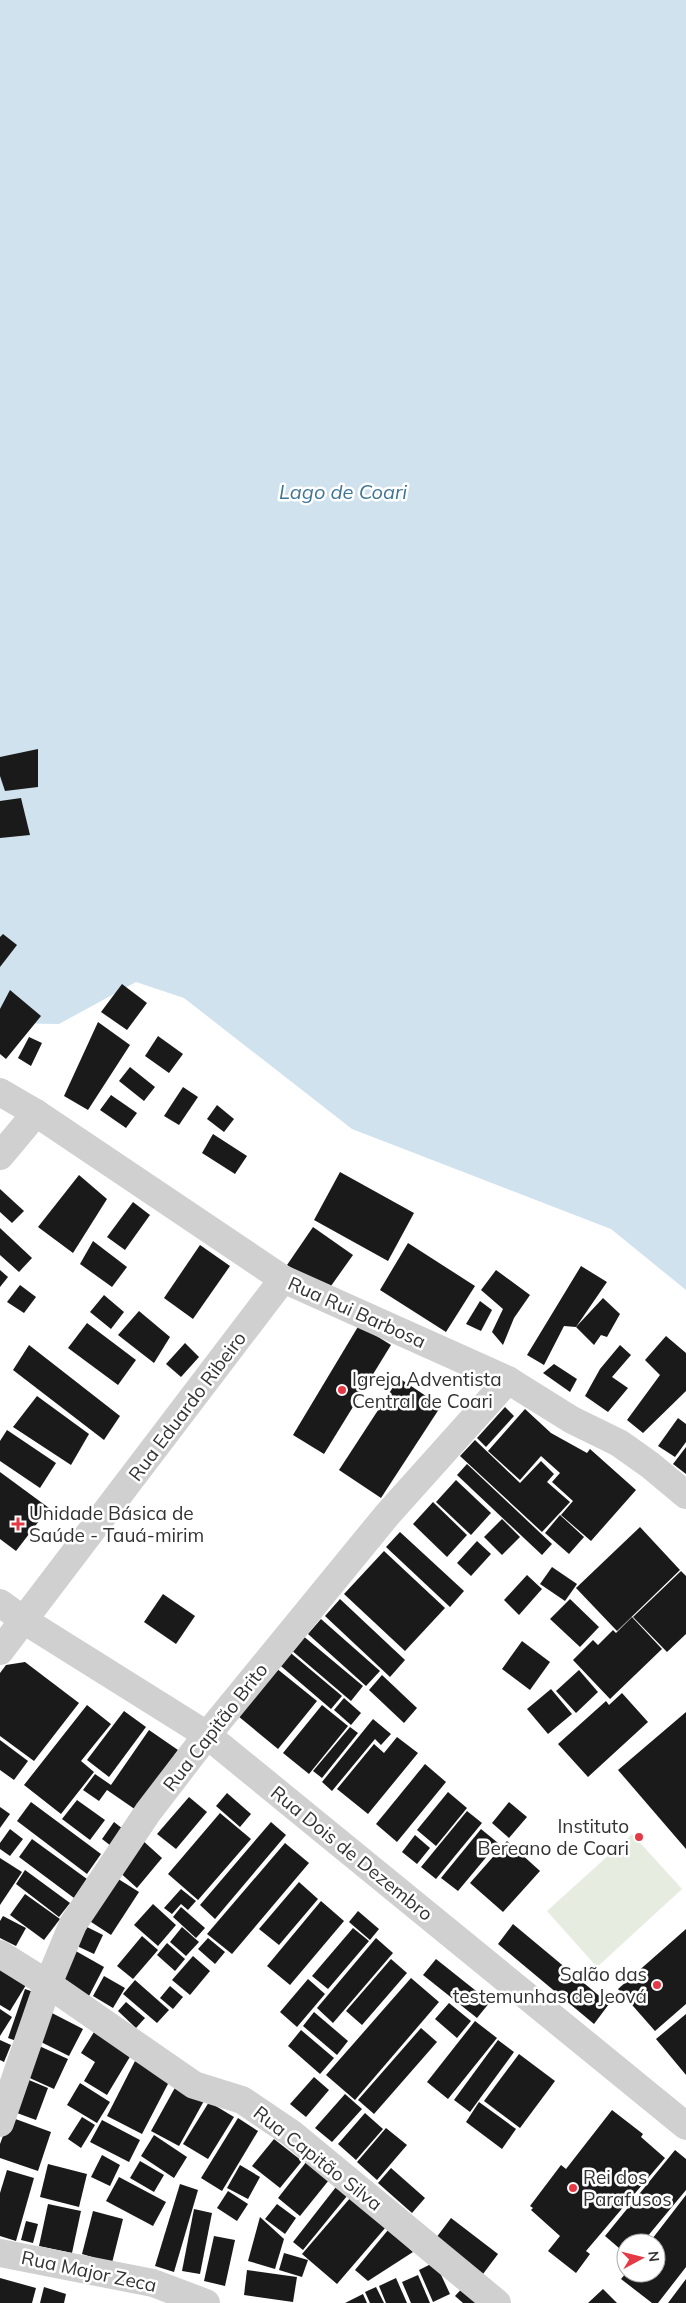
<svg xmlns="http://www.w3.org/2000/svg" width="686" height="2303" font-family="Mulish,sans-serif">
  <rect width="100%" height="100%" fill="#fff"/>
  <polygon fill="#e6ecdf" points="632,1834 682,1889 597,1967 547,1911"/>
  <polygon fill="#cfe2ee" points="0,0 686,0 686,1290 611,1229 352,1129 184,998 136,982 59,1024 0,1023"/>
  <g fill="#1a1a1a">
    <polygon points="38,749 38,787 5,791 0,776 0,757"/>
    <polygon points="21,798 30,835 0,838 0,801"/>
    <polygon points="3,934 17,945 0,967 0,937"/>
    <polygon points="122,984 147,1003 127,1030 101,1012"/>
    <polygon points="10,990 41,1016 6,1059 0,1054 0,1009"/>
    <polygon points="98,1022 130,1045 88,1110 64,1096"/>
    <polygon points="158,1036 183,1054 169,1073 145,1056"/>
    <polygon points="29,1037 42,1043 31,1066 18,1058"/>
    <polygon points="130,1067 155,1087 144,1101 119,1081"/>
    <polygon points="183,1087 198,1097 179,1125 164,1116"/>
    <polygon points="111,1095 137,1113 126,1128 100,1110"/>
    <polygon points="217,1105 234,1119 224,1132 207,1119"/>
    <polygon points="213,1134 247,1156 235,1174 202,1153"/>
    <polygon points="340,1172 414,1213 388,1261 314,1220"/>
    <polygon points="79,1175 107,1199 73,1253 38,1227"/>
    <polygon points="0,1189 24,1211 12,1223 0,1212"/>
    <polygon points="133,1202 150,1215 125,1250 107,1237"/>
    <polygon points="313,1227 353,1255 326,1293 287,1265"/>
    <polygon points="0,1228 32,1258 19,1272 0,1255"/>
    <polygon points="93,1241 127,1267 112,1287 80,1264"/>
    <polygon points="408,1243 475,1286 446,1332 380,1290"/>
    <polygon points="200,1245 230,1266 193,1319 164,1298"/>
    <polygon points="581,1266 607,1282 576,1327 564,1326 544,1365 527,1355"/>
    <polygon points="0,1270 8,1277 0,1287"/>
    <polygon points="496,1270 530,1295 514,1318 503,1345 492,1332 503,1309 481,1290"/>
    <polygon points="20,1285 36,1297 24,1313 7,1302"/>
    <polygon points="104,1295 124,1312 111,1329 90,1312"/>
    <polygon points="603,1298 620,1314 607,1337 601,1335 594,1345 576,1327"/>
    <polygon points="480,1301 492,1310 481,1331 466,1324"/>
    <polygon points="139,1311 170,1337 154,1363 118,1335"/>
    <polygon points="87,1323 136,1360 118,1385 68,1348"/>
    <polygon points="359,1325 391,1345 324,1454 293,1435"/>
    <polygon points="666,1336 686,1353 686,1391 643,1433 627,1420 660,1375 645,1360"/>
    <polygon points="185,1343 199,1357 181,1377 166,1364"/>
    <polygon points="29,1345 120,1416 104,1440 13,1370"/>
    <polygon points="620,1345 631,1355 612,1377 628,1388 608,1412 585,1396 600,1369"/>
    <polygon points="554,1364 577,1379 570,1392 543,1373"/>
    <polygon points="399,1378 441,1406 381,1498 339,1470"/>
    <polygon points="37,1396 89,1434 71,1465 13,1427"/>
    <polygon points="505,1407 514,1416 486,1447 477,1438"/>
    <polygon points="525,1409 551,1433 587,1453 590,1449 636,1490 591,1541 561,1515 573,1501 552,1482 560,1473 541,1456 520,1480 488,1451"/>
    <polygon points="678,1418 686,1424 686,1442 675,1457 658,1446"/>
    <polygon points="7,1430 56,1463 40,1488 0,1461 0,1441"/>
    <polygon points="475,1440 520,1483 541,1461 554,1474 547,1482 570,1502 542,1532 460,1456"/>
    <polygon points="686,1447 686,1474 673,1464"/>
    <polygon points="467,1464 552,1544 542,1555 457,1475"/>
    <polygon points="0,1472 49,1508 16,1551 0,1539"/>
    <polygon points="456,1480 491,1513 471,1535 436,1502"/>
    <polygon points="433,1502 467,1535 447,1557 413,1524"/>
    <polygon points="560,1515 584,1537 569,1554 545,1533"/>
    <polygon points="502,1519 520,1537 502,1555 484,1537"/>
    <polygon points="640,1527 680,1570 617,1631 576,1588"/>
    <polygon points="400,1532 464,1591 450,1607 386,1547"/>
    <polygon points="477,1541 491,1554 471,1576 457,1563"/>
    <polygon points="384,1551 445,1608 405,1651 344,1594"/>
    <polygon points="552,1567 577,1584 565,1601 540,1584"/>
    <polygon points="681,1571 686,1576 686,1634 667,1652 633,1617"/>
    <polygon points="527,1575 542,1589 519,1615 504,1600"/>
    <polygon points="163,1594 195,1616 176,1644 144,1622"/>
    <polygon points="340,1599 405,1660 390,1677 325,1616"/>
    <polygon points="570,1599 599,1627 580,1647 550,1619"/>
    <polygon points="632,1617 662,1649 610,1699 573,1660 593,1640 598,1645 613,1630 616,1633"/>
    <polygon points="321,1619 380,1671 366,1686 308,1634"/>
    <polygon points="302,1635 363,1686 351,1701 290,1649"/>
    <polygon points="522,1641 550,1662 530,1690 502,1669"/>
    <polygon points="286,1649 342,1696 331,1709 275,1661"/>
    <polygon points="25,1662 79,1703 34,1761 0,1736 0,1673 6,1665"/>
    <polygon points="276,1668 317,1701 278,1749 238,1716"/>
    <polygon points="579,1670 598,1692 576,1713 556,1691"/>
    <polygon points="382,1675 417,1708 404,1723 369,1690"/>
    <polygon points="551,1689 572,1714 548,1734 527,1709"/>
    <polygon points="622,1693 648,1722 588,1777 558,1744 606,1701 609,1705"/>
    <polygon points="344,1698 361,1713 351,1725 334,1710"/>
    <polygon points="87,1705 111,1724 81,1761 94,1772 61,1814 24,1785"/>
    <polygon points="322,1705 348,1726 309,1774 283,1753"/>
    <polygon points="124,1711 146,1727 109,1777 87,1760"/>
    <polygon points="686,1712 686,1849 618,1770"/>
    <polygon points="373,1719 391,1734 381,1745 375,1739 332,1791 322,1782"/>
    <polygon points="350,1727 358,1733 322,1778 313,1771"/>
    <polygon points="149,1730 178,1750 136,1810 107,1790 99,1801 83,1790 95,1774 111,1785"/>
    <polygon points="397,1737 418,1753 368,1814 337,1789 374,1744 384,1753"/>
    <polygon points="0,1740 28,1761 14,1780 0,1770"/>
    <polygon points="425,1764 446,1782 397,1842 376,1824"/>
    <polygon points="448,1792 467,1808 436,1846 417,1830"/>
    <polygon points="227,1793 251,1814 240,1827 216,1806"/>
    <polygon points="189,1797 207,1812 176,1849 157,1834"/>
    <polygon points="77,1800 105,1820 90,1840 62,1819"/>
    <polygon points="31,1802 101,1854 87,1874 17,1821"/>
    <polygon points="509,1802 527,1817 509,1838 492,1823"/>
    <polygon points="0,1807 10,1814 0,1828"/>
    <polygon points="467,1811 482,1823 436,1879 421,1867"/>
    <polygon points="220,1813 251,1839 198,1900 168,1874"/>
    <polygon points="114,1822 127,1832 115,1849 102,1839"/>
    <polygon points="271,1822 286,1835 215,1919 200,1905"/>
    <polygon points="10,1829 23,1839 10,1856 0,1849 0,1843"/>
    <polygon points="481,1829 498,1843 458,1891 441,1878"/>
    <polygon points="415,1835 430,1848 417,1864 402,1852"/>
    <polygon points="32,1839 87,1879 74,1898 19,1857"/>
    <polygon points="141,1839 162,1858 137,1888 116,1869"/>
    <polygon points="507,1841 540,1871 503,1912 470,1883"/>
    <polygon points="285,1843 309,1863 232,1954 207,1934"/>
    <polygon points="0,1858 22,1872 0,1905"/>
    <polygon points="25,1870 70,1903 59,1917 16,1884"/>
    <polygon points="112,1875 139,1892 111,1935 85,1918"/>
    <polygon points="299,1882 318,1899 279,1945 259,1929"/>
    <polygon points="181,1889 196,1901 188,1910 181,1904 172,1914 164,1908"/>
    <polygon points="25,1894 60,1919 44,1940 10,1915"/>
    <polygon points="321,1901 344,1921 290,1985 267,1966"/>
    <polygon points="153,1904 176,1925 158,1946 134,1925"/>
    <polygon points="181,1907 205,1928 196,1938 173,1917"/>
    <polygon points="358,1911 379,1929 370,1940 349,1922"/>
    <polygon points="3,1916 26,1928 16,1946 0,1938 0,1921"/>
    <polygon points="513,1924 609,2004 594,2024 498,1944"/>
    <polygon points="87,1927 103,1935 94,1954 77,1946"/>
    <polygon points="182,1927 199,1942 186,1956 170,1942"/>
    <polygon points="353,1928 369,1941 328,1989 312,1976"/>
    <polygon points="686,1929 686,2004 655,2031 618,1989"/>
    <polygon points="142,1936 158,1950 133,1979 117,1966"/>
    <polygon points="208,1938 225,1952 215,1964 198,1949"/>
    <polygon points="376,1938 393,1953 333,2023 317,2008"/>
    <polygon points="167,1943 185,1959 175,1971 157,1955"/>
    <polygon points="74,1950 104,1967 89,1996 58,1979"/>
    <polygon points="193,1956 210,1971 190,1995 172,1980"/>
    <polygon points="391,1959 407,1973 362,2025 346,2011"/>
    <polygon points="436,1959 490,2002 477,2018 423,1975"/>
    <polygon points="0,1969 26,1985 10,2011 0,2005"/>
    <polygon points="104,1976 125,1988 113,2008 93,1996"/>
    <polygon points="411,1978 439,2002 355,2100 326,2075"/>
    <polygon points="308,1979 325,1994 297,2027 280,2012"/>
    <polygon points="135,1980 169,2010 157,2023 123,1994"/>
    <polygon points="170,1986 183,1997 173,2009 160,1998"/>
    <polygon points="25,1989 42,1995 25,2044 8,2038"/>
    <polygon points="126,2002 145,2018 136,2028 118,2011"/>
    <polygon points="449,2003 471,2021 457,2038 435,2019"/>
    <polygon points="0,2009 12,2017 0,2036"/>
    <polygon points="50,2012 83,2029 69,2056 37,2040"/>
    <polygon points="314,2012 348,2041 337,2055 303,2026"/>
    <polygon points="686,2014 686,2075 656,2039"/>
    <polygon points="475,2021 497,2038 448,2099 427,2082"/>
    <polygon points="421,2028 437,2042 374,2114 358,2100"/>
    <polygon points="301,2030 334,2058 320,2074 288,2046"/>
    <polygon points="94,2032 131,2055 107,2095 84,2081 95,2062 81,2053"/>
    <polygon points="0,2040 11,2045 4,2062 0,2060"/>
    <polygon points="498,2040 514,2052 470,2112 454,2100"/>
    <polygon points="37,2045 68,2059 54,2089 23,2075"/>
    <polygon points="519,2054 555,2081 520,2128 484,2101"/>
    <polygon points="135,2061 170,2080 142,2134 107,2116"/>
    <polygon points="314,2077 329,2090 306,2117 290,2104"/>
    <polygon points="29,2080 48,2088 36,2120 17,2113"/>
    <polygon points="80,2083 110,2102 97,2123 67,2105"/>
    <polygon points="177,2084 205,2099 179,2146 151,2131"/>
    <polygon points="345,2094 362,2109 332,2142 315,2128"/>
    <polygon points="209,2102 234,2117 208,2159 183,2144"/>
    <polygon points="479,2102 516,2129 502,2149 466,2122"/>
    <polygon points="612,2110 643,2134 641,2137 665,2158 586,2251 590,2254 576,2273 548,2251 560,2236 531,2210 533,2208 530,2206 561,2165 566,2169"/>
    <polygon points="365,2113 383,2129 356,2160 338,2144"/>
    <polygon points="10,2117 51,2132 38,2171 0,2158 0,2144"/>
    <polygon points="82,2117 95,2125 81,2148 68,2139"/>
    <polygon points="238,2118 258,2131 222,2191 201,2178"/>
    <polygon points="102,2120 140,2140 129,2162 90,2142"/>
    <polygon points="386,2128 407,2145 377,2180 357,2162"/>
    <polygon points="154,2135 187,2157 174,2178 141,2156"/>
    <polygon points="274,2139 302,2161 280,2188 252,2166"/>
    <polygon points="675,2150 686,2159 686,2190 642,2243 626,2243 626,2254 605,2236"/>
    <polygon points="102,2155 120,2165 110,2186 91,2177"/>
    <polygon points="140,2161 164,2175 154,2192 130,2178"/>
    <polygon points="307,2161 329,2180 300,2216 278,2198"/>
    <polygon points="48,2164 87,2174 79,2207 40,2197"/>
    <polygon points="240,2165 260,2177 248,2199 227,2188"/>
    <polygon points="391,2168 425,2198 412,2213 378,2183"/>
    <polygon points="7,2170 34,2178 16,2241 0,2236 0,2193"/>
    <polygon points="119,2177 166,2202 153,2226 106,2201"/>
    <polygon points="180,2184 198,2190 174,2272 155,2266"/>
    <polygon points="336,2187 347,2196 303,2250 293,2242"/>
    <polygon points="228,2191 248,2204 237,2221 217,2208"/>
    <polygon points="686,2195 686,2267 658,2303 652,2303 621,2279 626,2273 656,2273 656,2243 649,2243"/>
    <polygon points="351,2197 386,2227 337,2284 302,2254"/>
    <polygon points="48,2204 81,2211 72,2253 39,2246"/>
    <polygon points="277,2204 296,2218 285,2234 265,2219"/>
    <polygon points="194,2209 212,2213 200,2274 182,2271"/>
    <polygon points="93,2211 123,2219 112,2263 82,2254"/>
    <polygon points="260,2217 284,2239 275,2269 248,2261"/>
    <polygon points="451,2218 498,2254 483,2274 436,2238"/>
    <polygon points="26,2221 38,2224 33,2243 21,2240"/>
    <polygon points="388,2230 413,2252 368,2281 355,2270"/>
    <polygon points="214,2236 235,2240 225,2286 204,2281"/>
    <polygon points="284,2253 308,2260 302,2277 279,2270"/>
    <polygon points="435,2262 450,2294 433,2302 419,2270"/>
    <polygon points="247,2270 297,2277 293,2302 244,2295"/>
    <polygon points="418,2275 430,2303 411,2303 402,2282"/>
    <polygon points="0,2278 36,2288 32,2303 0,2303"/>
    <polygon points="396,2278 407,2303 386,2303 379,2286"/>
    <polygon points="686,2279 686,2303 668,2303"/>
    <polygon points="467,2283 478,2303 463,2303 455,2296"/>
    <polygon points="44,2287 66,2294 64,2303 40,2303"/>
    <polygon points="376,2287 384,2303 370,2303 365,2292"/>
    <polygon points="603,2289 617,2303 588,2303"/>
    <polygon points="363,2294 367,2303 345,2303"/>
  </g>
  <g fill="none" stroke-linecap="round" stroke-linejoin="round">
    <g stroke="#d0d0d0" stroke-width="28">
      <polyline points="0,1092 36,1113 283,1279 508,1380 572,1420 619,1443 650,1465 686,1495"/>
      <polyline points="0,1156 36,1113"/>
      <polyline points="0,1603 25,1621 207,1735 686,2126"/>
      <polyline points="0,1651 283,1279"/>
      <polyline points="0,1954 48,1984 194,2085 242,2100 291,2133 497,2303"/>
      <polyline points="0,2123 48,1984 73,1924 148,1812 207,1735 387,1515 508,1380"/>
      <polyline points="0,2253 153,2283 206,2303"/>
    </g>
  </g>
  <g fill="#e63946" stroke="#fff" stroke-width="2">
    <circle cx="342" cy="1390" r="5"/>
    <path d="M15.5 1516.5h5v5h5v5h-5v5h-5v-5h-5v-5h5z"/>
    <circle cx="639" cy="1837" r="5"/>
    <circle cx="657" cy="1985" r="5"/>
    <circle cx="573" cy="2188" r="5"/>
  </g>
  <g text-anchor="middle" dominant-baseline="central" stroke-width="5" stroke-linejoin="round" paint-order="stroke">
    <g font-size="19" fill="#333" stroke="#fff">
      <text transform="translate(357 1312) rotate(24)">Rua Rui Barbosa</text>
      <text transform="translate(187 1406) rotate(-53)">Rua Eduardo Ribeiro</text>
      <text transform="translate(215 1727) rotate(-52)">Rua Capitão Brito</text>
      <text transform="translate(352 1853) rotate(39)">Rua Dois de Dezembro</text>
      <text transform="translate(318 2158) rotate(38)">Rua Capitão Silva</text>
      <text transform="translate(89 2271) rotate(12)">Rua Major Zeca</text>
    </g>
    <g font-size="19" fill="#333" stroke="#fff" text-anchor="start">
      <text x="352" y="1379">Igreja Adventista<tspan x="352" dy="22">Central de Coari</tspan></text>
      <text x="29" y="1513">Unidade Básica de<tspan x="29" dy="22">Saúde - Tauá-mirim</tspan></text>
      <text x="629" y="1826" text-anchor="end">Instituto<tspan x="629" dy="22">Bereano de Coari</tspan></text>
      <text x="647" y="1974" text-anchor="end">Salão das<tspan x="647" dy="22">testemunhas de Jeová</tspan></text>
      <text x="583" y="2177">Rei dos<tspan x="583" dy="22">Parafusos</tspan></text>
    </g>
    <g font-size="20" font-style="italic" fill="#3f7597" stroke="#fff">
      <text x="343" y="491">Lago de Coari</text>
    </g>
  </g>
  <g transform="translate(641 2258) rotate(83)"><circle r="24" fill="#ffffff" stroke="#adadad"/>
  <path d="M0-4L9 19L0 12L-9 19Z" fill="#e63946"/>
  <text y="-8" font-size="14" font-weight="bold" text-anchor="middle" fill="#333333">N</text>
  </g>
</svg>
